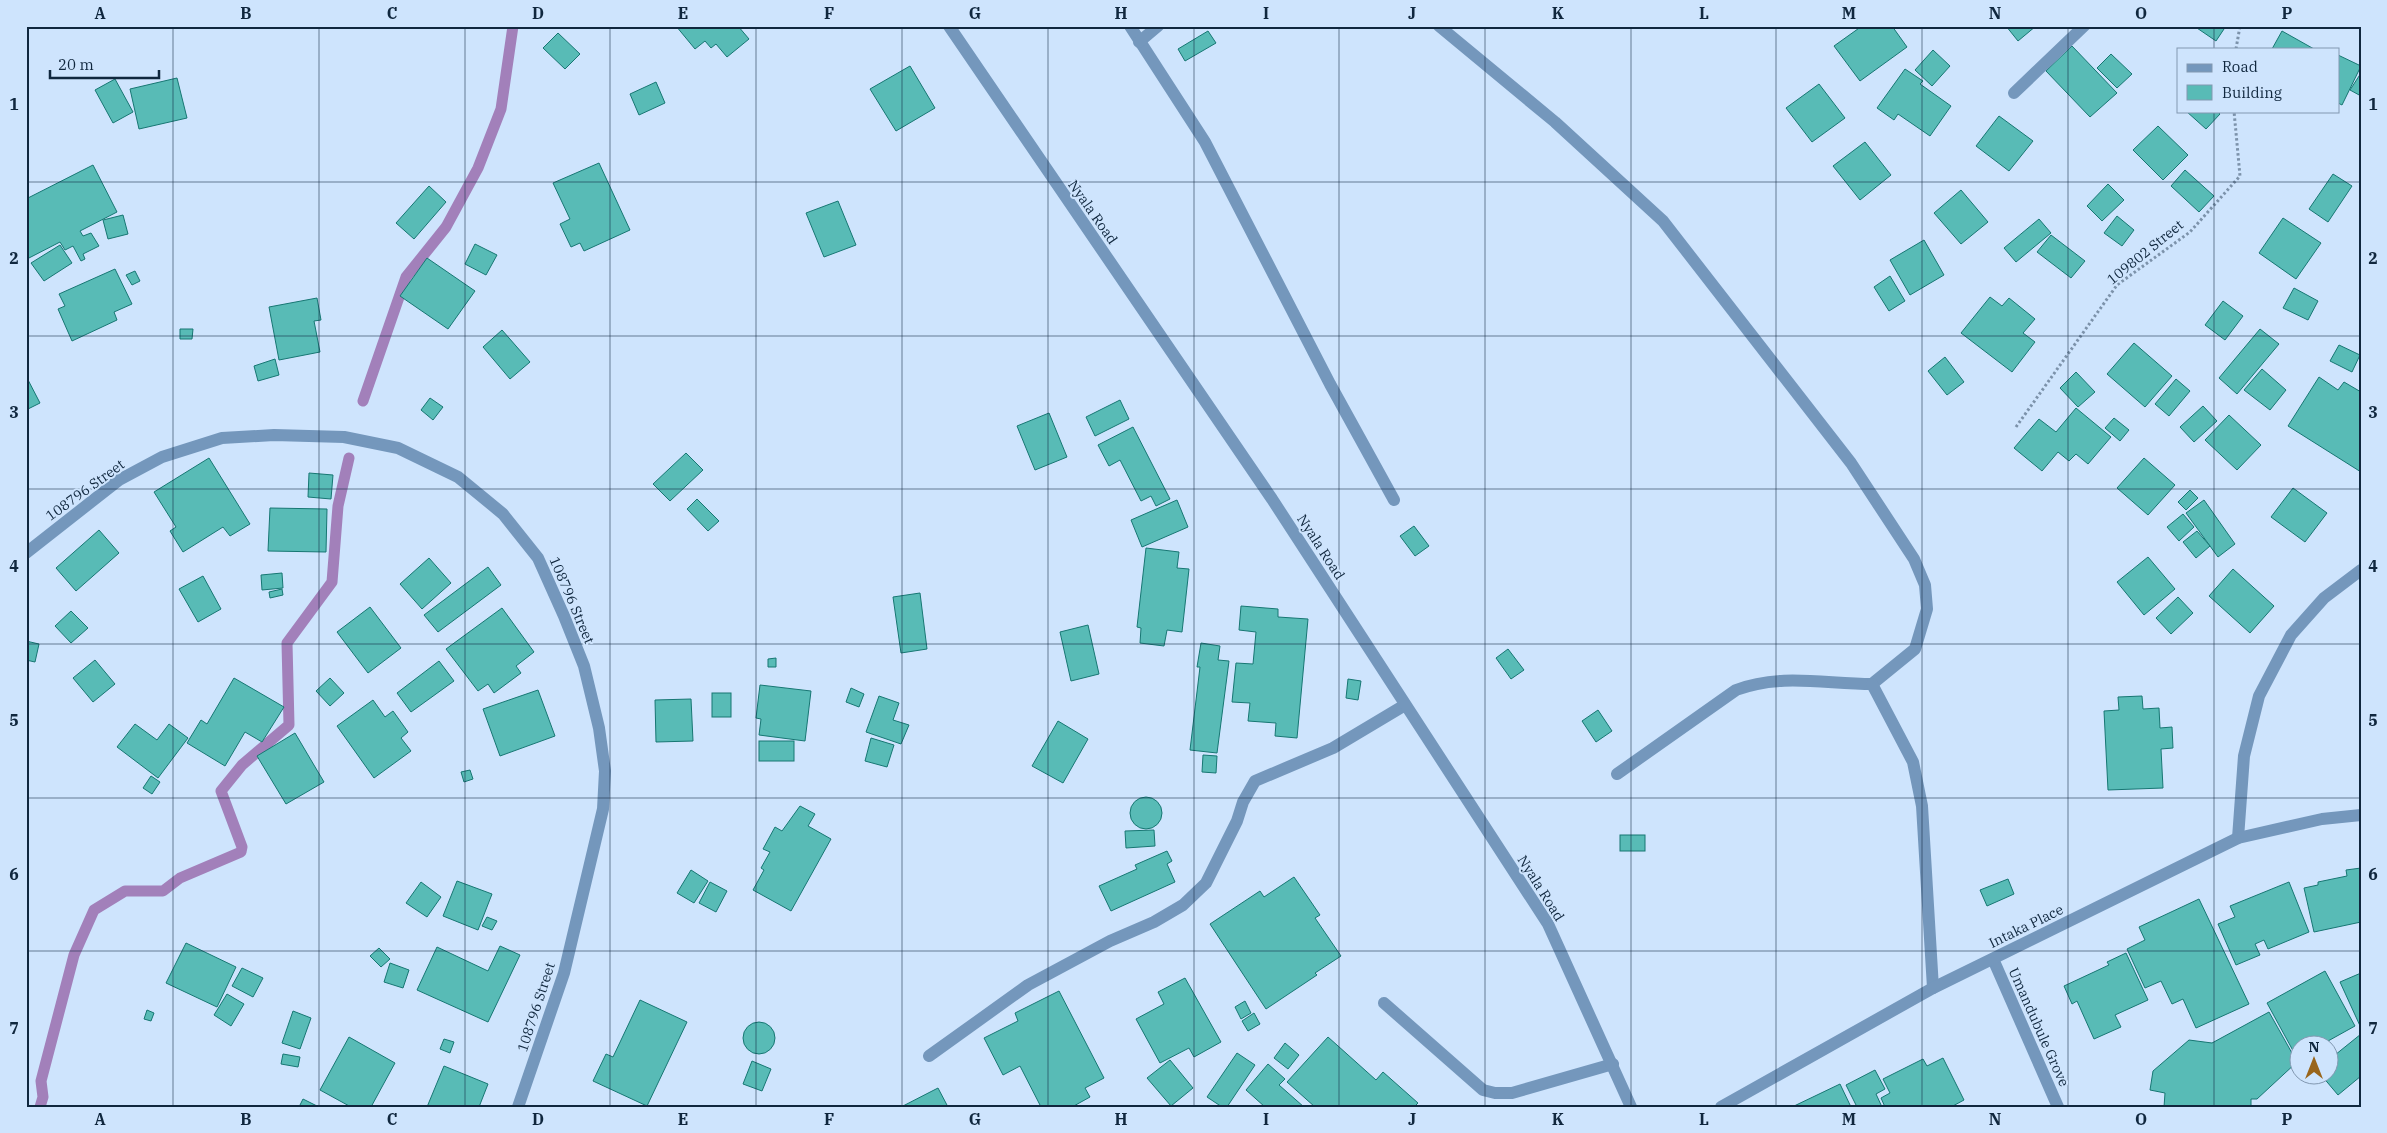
<svg xmlns="http://www.w3.org/2000/svg" width="2387" height="1133" font-family="'IBM Plex Serif',serif">
  <rect width="100%" height="100%" fill="#cee4fd"/>
  <g fill="none" stroke-linecap="round" stroke-linejoin="round">
    <g stroke="#a280ba" stroke-width="11">
      <polyline points="363,401 406,277 446,227 478,168 501,109 513,26"/>
      <polyline points="40,1107 43,1097 41,1081 74,955 94,910 125,891 163,891 180,878 241,852 242,847 221,791 242,765 289,725 287,643 332,582 338,506 349,458"/>
    </g>
  </g>
  <g fill="#58bbb6" stroke="#177773">
    <polygon points="676,26 738,26 749,39 727,57 716,44 711,48 705,41 695,49"/>
    <polygon points="1862,26 1892,26 1907,47 1860,81 1834,46"/>
    <polygon points="2006,26 2036,26 2018,41"/>
    <polygon points="2194,26 2226,26 2216,41"/>
    <polygon points="1208,31 1216,43 1185,61 1178,49"/>
    <polygon points="2282,31 2314,49 2272,49"/>
    <polygon points="558,33 580,54 565,69 543,48"/>
    <polygon points="2072,46 2117,93 2090,117 2046,71"/>
    <polygon points="1933,50 1950,66 1932,86 1915,70"/>
    <polygon points="2111,54 2132,74 2117,88 2097,68"/>
    <polygon points="2338,55 2361,66 2342,105 2338,103"/>
    <polygon points="910,66 935,108 896,131 870,89"/>
    <polygon points="1905,69 1923,81 1920,84 1951,106 1930,136 1898,114 1894,120 1877,108"/>
    <polygon points="2361,73 2361,96 2350,90"/>
    <polygon points="177,78 187,118 139,129 130,89"/>
    <polygon points="115,79 133,112 113,123 95,90"/>
    <polygon points="656,82 665,103 639,115 630,94"/>
    <polygon points="1819,84 1845,118 1812,142 1786,108"/>
    <polygon points="2186,111 2217,111 2220,114 2206,129"/>
    <polygon points="1999,116 2033,141 2009,171 1976,146"/>
    <polygon points="2158,126 2188,155 2163,180 2133,150"/>
    <polygon points="1865,142 1891,175 1860,200 1833,166"/>
    <polygon points="599,163 630,230 584,251 580,243 571,247 560,224 570,219 553,183"/>
    <polygon points="93,165 117,212 80,231 83,236 91,233 99,246 83,254 85,259 81,261 73,246 65,250 60,242 27,259 26,199"/>
    <polygon points="2185,170 2214,196 2199,212 2171,186"/>
    <polygon points="2333,174 2352,186 2328,222 2309,209"/>
    <polygon points="2108,184 2124,200 2102,221 2087,206"/>
    <polygon points="429,186 446,202 414,239 396,223"/>
    <polygon points="1961,190 1988,222 1961,244 1934,213"/>
    <polygon points="838,201 856,245 824,257 806,213"/>
    <polygon points="123,215 128,234 108,239 103,220"/>
    <polygon points="2117,216 2134,230 2122,246 2104,233"/>
    <polygon points="2283,218 2321,243 2296,279 2259,253"/>
    <polygon points="2039,219 2051,233 2016,262 2004,248"/>
    <polygon points="2051,235 2085,261 2071,278 2037,252"/>
    <polygon points="1924,240 1944,275 1910,295 1890,260"/>
    <polygon points="475,244 497,255 486,275 465,264"/>
    <polygon points="60,245 72,263 44,281 31,263"/>
    <polygon points="427,258 475,291 448,329 400,296"/>
    <polygon points="115,269 132,304 114,312 117,320 72,341 58,309 65,306 59,294"/>
    <polygon points="135,271 140,281 132,285 126,275"/>
    <polygon points="1890,276 1905,301 1889,311 1874,287"/>
    <polygon points="2294,288 2318,301 2308,320 2283,308"/>
    <polygon points="1990,297 2002,306 2009,298 2035,319 2023,333 2035,342 2012,372 1961,333"/>
    <polygon points="317,298 321,320 314,321 320,352 279,360 269,307"/>
    <polygon points="2223,301 2243,316 2225,340 2205,325"/>
    <polygon points="180,329 193,329 192,339 180,339"/>
    <polygon points="2260,329 2279,344 2237,394 2219,378"/>
    <polygon points="502,330 530,362 510,379 483,347"/>
    <polygon points="2134,343 2172,376 2145,407 2107,374"/>
    <polygon points="2339,345 2360,355 2352,372 2330,361"/>
    <polygon points="1945,357 1964,382 1947,395 1928,371"/>
    <polygon points="275,359 279,375 258,381 254,366"/>
    <polygon points="2262,369 2286,390 2270,410 2244,390"/>
    <polygon points="2076,372 2095,392 2078,407 2060,388"/>
    <polygon points="26,376 40,403 26,410"/>
    <polygon points="2319,377 2338,390 2344,382 2361,392 2361,472 2288,426"/>
    <polygon points="2176,379 2190,391 2169,416 2155,404"/>
    <polygon points="430,398 443,407 433,420 421,410"/>
    <polygon points="1120,400 1129,419 1095,436 1086,417"/>
    <polygon points="2203,406 2217,421 2194,442 2180,427"/>
    <polygon points="2076,408 2111,437 2088,464 2076,454 2069,461 2058,452 2042,471 2014,448 2039,419 2056,432"/>
    <polygon points="1049,413 1067,457 1035,470 1017,426"/>
    <polygon points="2229,415 2261,445 2237,470 2205,440"/>
    <polygon points="2114,418 2129,430 2120,441 2105,428"/>
    <polygon points="1133,427 1170,499 1156,506 1151,496 1141,501 1120,460 1109,466 1098,445"/>
    <polygon points="686,453 703,470 670,501 653,484"/>
    <polygon points="209,458 250,524 230,536 223,527 183,552 170,531 176,527 154,492"/>
    <polygon points="2144,458 2175,485 2148,515 2117,488"/>
    <polygon points="309,473 333,475 331,499 308,497"/>
    <polygon points="2293,488 2327,513 2305,542 2271,517"/>
    <polygon points="2190,490 2198,498 2186,510 2178,502"/>
    <polygon points="697,499 719,521 708,531 687,509"/>
    <polygon points="1177,500 1188,527 1142,547 1131,520"/>
    <polygon points="2204,500 2235,544 2218,557 2186,513"/>
    <polygon points="270,508 327,509 326,552 268,551"/>
    <polygon points="2183,514 2194,527 2179,541 2167,527"/>
    <polygon points="1414,526 1429,546 1415,556 1400,536"/>
    <polygon points="99,530 119,553 76,591 56,568"/>
    <polygon points="2197,531 2210,546 2196,558 2183,542"/>
    <polygon points="1146,548 1179,552 1177,568 1189,569 1182,632 1167,630 1164,646 1140,643 1141,628 1137,627"/>
    <polygon points="2148,557 2175,589 2144,615 2117,582"/>
    <polygon points="429,558 451,583 422,609 400,584"/>
    <polygon points="488,567 501,585 438,632 424,615"/>
    <polygon points="2233,569 2274,606 2250,633 2209,596"/>
    <polygon points="282,573 283,588 262,590 261,575"/>
    <polygon points="203,576 221,609 198,622 179,589"/>
    <polygon points="282,589 283,595 270,598 269,592"/>
    <polygon points="920,593 927,649 901,653 893,597"/>
    <polygon points="2178,597 2193,613 2171,634 2156,618"/>
    <polygon points="1241,606 1278,609 1278,617 1308,619 1297,738 1275,736 1276,723 1248,721 1250,703 1232,702 1236,663 1253,664 1256,632 1239,630"/>
    <polygon points="370,607 401,648 368,673 337,632"/>
    <polygon points="502,608 534,652 516,666 521,673 494,693 488,684 478,691 446,649"/>
    <polygon points="71,611 88,628 71,643 55,626"/>
    <polygon points="1088,625 1099,674 1071,681 1060,632"/>
    <polygon points="26,641 39,644 35,662 26,660"/>
    <polygon points="1201,643 1220,646 1218,660 1229,661 1217,753 1190,750 1200,667 1197,667"/>
    <polygon points="1508,649 1524,670 1511,679 1496,658"/>
    <polygon points="776,658 776,667 768,667 768,659"/>
    <polygon points="95,660 115,684 93,702 73,678"/>
    <polygon points="439,661 454,681 411,712 397,693"/>
    <polygon points="234,678 284,707 262,742 245,732 225,766 187,743 201,720 207,724"/>
    <polygon points="330,678 344,693 330,706 316,691"/>
    <polygon points="1348,679 1361,681 1358,700 1346,698"/>
    <polygon points="760,685 811,691 805,741 759,735 761,719 756,718"/>
    <polygon points="851,688 864,694 859,707 846,702"/>
    <polygon points="538,690 555,736 500,756 483,709"/>
    <rect x="712" y="693" width="19" height="24"/>
    <polygon points="879,696 899,703 893,720 909,725 901,744 866,732"/>
    <polygon points="2142,696 2143,709 2159,708 2160,728 2172,727 2173,748 2161,749 2163,788 2108,790 2104,711 2119,710 2118,697"/>
    <polygon points="691,699 693,741 656,742 655,700"/>
    <polygon points="373,700 385,717 393,711 408,732 401,738 411,751 374,778 337,726"/>
    <polygon points="1598,710 1612,731 1596,742 1582,721"/>
    <polygon points="1058,721 1088,739 1063,783 1032,766"/>
    <polygon points="135,724 157,740 169,724 188,738 158,778 117,747"/>
    <polygon points="295,733 324,782 286,804 257,756"/>
    <polygon points="871,738 894,745 887,767 865,761"/>
    <rect x="759" y="741" width="35" height="20"/>
    <polygon points="1203,755 1217,756 1216,773 1202,772"/>
    <polygon points="470,770 473,779 464,782 461,772"/>
    <polygon points="151,776 160,782 152,794 143,788"/>
    <circle cx="1146" cy="813" r="16"/>
    <polygon points="800,806 815,814 808,826 831,839 791,911 753,890 764,870 761,868 770,852 763,849 775,827 782,831"/>
    <polygon points="1154,830 1155,846 1126,848 1125,831"/>
    <rect x="1620" y="835" width="25" height="16"/>
    <polygon points="1167,851 1172,861 1167,864 1175,882 1111,911 1099,886 1137,869 1135,865"/>
    <polygon points="2361,868 2361,922 2314,932 2304,888 2318,885 2318,882 2347,876 2346,870"/>
    <polygon points="691,870 708,881 694,903 677,893"/>
    <polygon points="1294,877 1320,915 1315,918 1341,956 1315,973 1317,975 1266,1009 1210,924 1260,891 1264,897"/>
    <polygon points="2008,879 2014,894 1987,906 1980,890"/>
    <polygon points="457,881 492,894 478,930 443,916"/>
    <polygon points="421,882 441,897 427,917 406,903"/>
    <polygon points="710,882 727,891 716,912 699,903"/>
    <polygon points="2289,882 2309,932 2268,949 2264,940 2255,944 2260,955 2236,965 2218,924 2235,917 2230,906"/>
    <polygon points="2199,899 2249,1004 2196,1028 2183,999 2172,1004 2161,981 2145,988 2127,949 2145,940 2139,927"/>
    <polygon points="487,917 497,921 492,930 482,926"/>
    <polygon points="186,943 236,967 217,1007 166,983"/>
    <polygon points="500,946 520,955 488,1022 417,990 437,947 488,971"/>
    <polygon points="379,948 390,959 381,967 370,956"/>
    <polygon points="2126,953 2148,1000 2115,1015 2121,1027 2094,1039 2077,1001 2072,1004 2064,986 2109,965 2107,962"/>
    <polygon points="390,963 409,970 403,988 384,982"/>
    <polygon points="242,968 263,978 253,997 232,986"/>
    <polygon points="2325,971 2355,1026 2319,1046 2300,1046 2300,1056 2297,1058 2267,1003"/>
    <polygon points="2361,973 2361,1028 2340,982"/>
    <polygon points="1185,978 1221,1042 1194,1057 1189,1048 1160,1063 1136,1019 1164,1004 1158,992"/>
    <polygon points="1059,991 1104,1078 1085,1088 1090,1097 1072,1107 1041,1107 1020,1066 1003,1075 984,1038 1018,1021 1015,1013"/>
    <polygon points="227,994 244,1004 231,1026 214,1015"/>
    <polygon points="640,1000 687,1022 647,1106 593,1081 606,1054 613,1057"/>
    <polygon points="1245,1001 1251,1013 1241,1019 1235,1007"/>
    <polygon points="147,1010 154,1013 151,1021 144,1019"/>
    <polygon points="293,1011 311,1018 300,1049 282,1043"/>
    <polygon points="2269,1012 2297,1062 2257,1099 2251,1099 2251,1107 2164,1107 2165,1093 2150,1090 2153,1071 2189,1040 2212,1043"/>
    <polygon points="1254,1013 1260,1024 1248,1031 1242,1021"/>
    <circle cx="759" cy="1038" r="16"/>
    <polygon points="2361,1034 2361,1076 2338,1095 2322,1076 2330,1076 2330,1059"/>
    <polygon points="349,1037 395,1063 371,1107 351,1107 320,1090"/>
    <polygon points="1328,1037 1376,1080 1383,1072 1418,1103 1414,1107 1315,1107 1287,1082"/>
    <polygon points="444,1039 454,1042 450,1053 440,1049"/>
    <polygon points="1285,1043 1299,1055 1288,1069 1274,1058"/>
    <polygon points="1237,1053 1255,1065 1227,1107 1222,1107 1207,1097"/>
    <polygon points="283,1054 300,1057 298,1067 281,1064"/>
    <polygon points="1943,1058 1964,1100 1951,1107 1885,1107 1881,1098 1890,1093 1883,1079 1923,1059 1927,1066"/>
    <polygon points="1170,1060 1193,1088 1171,1106 1147,1078"/>
    <polygon points="752,1061 771,1069 762,1091 743,1084"/>
    <polygon points="1268,1064 1285,1079 1279,1085 1304,1107 1265,1107 1246,1090"/>
    <polygon points="444,1066 488,1084 479,1107 427,1107"/>
    <polygon points="1875,1070 1885,1089 1876,1094 1882,1107 1857,1107 1846,1085"/>
    <polygon points="1840,1084 1851,1107 1792,1107"/>
    <polygon points="938,1088 948,1107 901,1107"/>
    <polygon points="303,1099 319,1107 299,1107"/>
  </g>
  <g fill="none" stroke-linecap="round" stroke-linejoin="round">
    <g stroke="#7c92aa" stroke-width="3" stroke-dasharray="2.5 2.5" stroke-linecap="butt">
      <polyline points="2236,49 2240,26"/>
      <polyline points="2016,427 2117,285 2190,232 2240,176 2234,111"/>
    </g>
    <g stroke="#7497bc" stroke-width="12">
      <polyline points="1130,26 1205,142 1330,384 1394,500"/>
      <path d="M1439 26 1555 122 1663 221 1851 463 1914 559 1925 585 1927 609 1915 649 1872 684C1825 684 1781 673 1736 690L1617 774"/>
      <polyline points="1139,42 1158,26"/>
      <polyline points="1872,684 1913,762 1922,806 1933,988"/>
      <polyline points="1384,1003 1483,1090 1495,1093 1512,1093 1613,1064"/>
    </g>
    <g stroke="#7497bc" stroke-width="12">
      <polyline points="2014,93 2084,26"/>
      <polyline points="26,553 119,480 162,457 222,438 274,435 344,437 398,448 458,477 503,514 538,558 564,616 584,666 599,728 605,771 603,809 564,973 518,1107"/>
      <polyline points="2238,838 2244,756 2259,696 2291,635 2324,598 2361,570"/>
      <polyline points="1993,959 2058,1107"/>
      <polyline points="929,1056 1028,985 1110,941 1154,922 1183,905 1206,883 1237,821 1243,802 1255,781 1333,748 1405,705"/>
      <polyline points="1721,1107 1933,988 2238,838 2322,819 2361,815"/>
    </g>
    <polyline stroke="#7497bc" stroke-width="12" points="949,26 1272,499 1548,924 1631,1107"/>
  </g>
  <path fill="none" stroke="#10273e" stroke-width="1" stroke-opacity="0.55" d="M173 26V1107M319 26V1107M465 26V1107M610 26V1107M756 26V1107M902 26V1107M1048 26V1107M1194 26V1107M1339 26V1107M1485 26V1107M1631 26V1107M1776 26V1107M1922 26V1107M2068 26V1107M2214 26V49M2214 111V1107M26 182H2361M26 336H2361M26 489H2361M26 644H2361M26 798H2361M26 951H2361"/>
  <g text-anchor="middle" dominant-baseline="central" stroke-width="4" stroke-linejoin="round" paint-order="stroke">
    <g font-size="14" fill="#10273e" stroke="#cee4fd">
      <text transform="translate(1093 212) rotate(55)">Nyala Road</text>
      <text transform="translate(2145 252) rotate(-39)">109802 Street</text>
      <text transform="translate(85 490) rotate(-36)">108796 Street</text>
      <text transform="translate(1321 547) rotate(57)">Nyala Road</text>
      <text transform="translate(572 600) rotate(67)">108796 Street</text>
      <text transform="translate(1541 888) rotate(58)">Nyala Road</text>
      <text transform="translate(2026 926) rotate(-26)">Intaka Place</text>
      <text transform="translate(536 1007) rotate(-72)">108796 Street</text>
      <text transform="translate(2039 1027) rotate(66)">Umandubule Grove</text>
    </g>
  </g>
  <rect width="2387" height="1133" fill="none" stroke="#cee4fd" stroke-width="55"/>
  <rect x="2177" y="48" width="162" height="65" fill="#cee4fd" stroke="#8298b1"/>
  <rect x="2187" y="64" width="25" height="8" fill="#7497bc" stroke="#8298b1"/>
  <text x="2222" y="72" font-size="15" fill="#10273e">Road</text>
  <rect x="2187" y="85" width="25" height="15" fill="#58bbb6" stroke="#8298b1"/>
  <text x="2222" y="98" font-size="15" fill="#10273e">Building</text>
  <g transform="translate(2314 1060)"><circle r="24" fill="#cee4fd" stroke="#8298b1"/>
  <path d="M0-4L9 19L0 12L-9 19Z" fill="#99651b"/>
  <text y="-8" font-size="14" font-weight="bold" text-anchor="middle" fill="#10273e">N</text>
  </g>
  <path d="M50 70v8h109v-8" fill="none" stroke="#10273e" stroke-width="2.5"/>
  <text x="58" y="70" font-size="15" fill="#10273e" stroke="#cee4fd" stroke-width="4" paint-order="stroke">20 m</text>
  <rect x="28" y="28" width="2332" height="1078" fill="none" stroke="#10273e" stroke-width="2"/>
  <g font-size="16" text-anchor="middle" font-weight="bold" fill="#10273e">
    <text x="100" y="19">A</text>
    <text x="246" y="19">B</text>
    <text x="392" y="19">C</text>
    <text x="538" y="19">D</text>
    <text x="683" y="19">E</text>
    <text x="829" y="19">F</text>
    <text x="975" y="19">G</text>
    <text x="1121" y="19">H</text>
    <text x="1266" y="19">I</text>
    <text x="1412" y="19">J</text>
    <text x="1558" y="19">K</text>
    <text x="1704" y="19">L</text>
    <text x="1849" y="19">M</text>
    <text x="1995" y="19">N</text>
    <text x="2141" y="19">O</text>
    <text x="2287" y="19">P</text>
    <text x="14" y="110">1</text>
    <text x="2373" y="110">1</text>
    <text x="14" y="264">2</text>
    <text x="2373" y="264">2</text>
    <text x="14" y="418">3</text>
    <text x="2373" y="418">3</text>
    <text x="14" y="572">4</text>
    <text x="2373" y="572">4</text>
    <text x="14" y="726">5</text>
    <text x="2373" y="726">5</text>
    <text x="14" y="880">6</text>
    <text x="2373" y="880">6</text>
    <text x="14" y="1034">7</text>
    <text x="2373" y="1034">7</text>
    <text x="100" y="1125">A</text>
    <text x="246" y="1125">B</text>
    <text x="392" y="1125">C</text>
    <text x="538" y="1125">D</text>
    <text x="683" y="1125">E</text>
    <text x="829" y="1125">F</text>
    <text x="975" y="1125">G</text>
    <text x="1121" y="1125">H</text>
    <text x="1266" y="1125">I</text>
    <text x="1412" y="1125">J</text>
    <text x="1558" y="1125">K</text>
    <text x="1704" y="1125">L</text>
    <text x="1849" y="1125">M</text>
    <text x="1995" y="1125">N</text>
    <text x="2141" y="1125">O</text>
    <text x="2287" y="1125">P</text>
  </g>
</svg>
